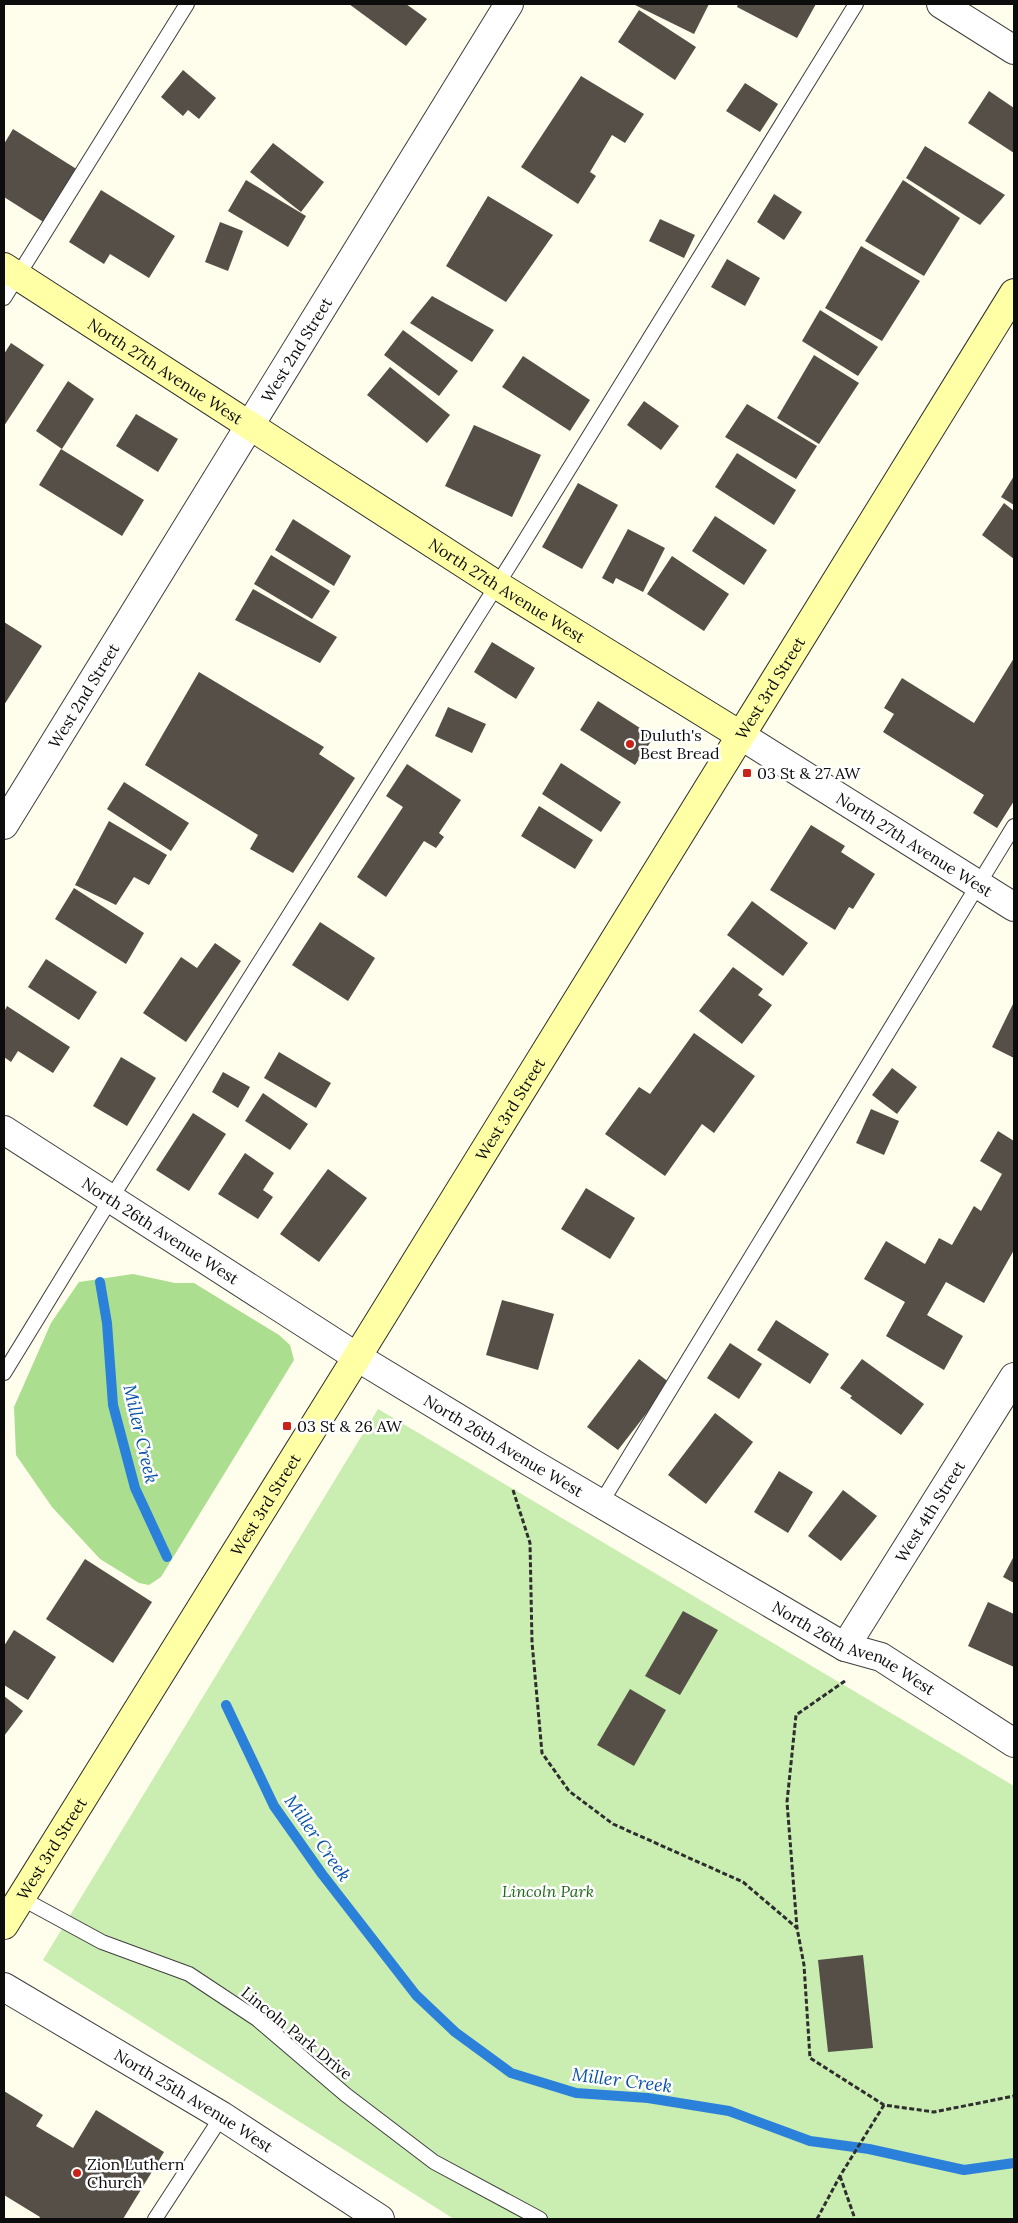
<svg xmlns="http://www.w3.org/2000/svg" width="1018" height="2223" font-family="Lora,serif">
  <rect width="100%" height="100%" fill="#fffdeb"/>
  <polygon fill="#caedb1" points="378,1409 1014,1786 1014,2219 454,2219 43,1960"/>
  <polygon fill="#abdf8f" points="133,1274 175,1283 194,1283 279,1335 290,1345 294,1360 161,1577 149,1585 139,1583 100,1559 52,1507 16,1455 14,1407 51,1323 79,1282"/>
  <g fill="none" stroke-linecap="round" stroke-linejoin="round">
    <g stroke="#2b81da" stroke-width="10">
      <polyline points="100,1282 107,1323 113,1405 135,1488 167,1557"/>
      <polyline points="226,1705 274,1806 322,1874 416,1995 455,2032 511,2073 576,2093 648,2098 729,2111 810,2141 869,2149 964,2170 1014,2163"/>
    </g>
  </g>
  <g fill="#564f48">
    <polygon points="349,4 406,4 427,19 406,46"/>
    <polygon points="633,4 709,4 694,34"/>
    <polygon points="738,4 816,4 797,38 737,7"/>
    <polygon points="639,10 696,47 675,80 618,42"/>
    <polygon points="183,70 216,98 199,119 188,110 183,116 161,97"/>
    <polygon points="581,76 644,114 625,143 612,135 590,172 596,176 578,204 521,167"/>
    <polygon points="745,83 778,104 760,132 726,111"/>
    <polygon points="989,91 1014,108 1014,153 968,123"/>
    <polygon points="13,129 78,170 45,223 4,197 4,144"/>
    <polygon points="273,143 324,182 301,212 250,172"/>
    <polygon points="925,146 1005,195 980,225 906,178"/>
    <polygon points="246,180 306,216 288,247 228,211"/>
    <polygon points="903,180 960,218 924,276 865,241"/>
    <polygon points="101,190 175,236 149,278 110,254 104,264 69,242"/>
    <polygon points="774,194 802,212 784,240 757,222"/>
    <polygon points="488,196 553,235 506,302 446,266"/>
    <polygon points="660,219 695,235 684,258 649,241"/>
    <polygon points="220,222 243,231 228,271 205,262"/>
    <polygon points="861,246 920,281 882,341 825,308"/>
    <polygon points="727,259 760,278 745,306 711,287"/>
    <polygon points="432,296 494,330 472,362 410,323"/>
    <polygon points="820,310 878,347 858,376 802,341"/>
    <polygon points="403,330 458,371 439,396 384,355"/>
    <polygon points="11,343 44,365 4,426 4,354"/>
    <polygon points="814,355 859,383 819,444 777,418"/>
    <polygon points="523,356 590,400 570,431 502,387"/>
    <polygon points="390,367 450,415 427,443 367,395"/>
    <polygon points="68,381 94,399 62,449 36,431"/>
    <polygon points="644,401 679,426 661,450 627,425"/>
    <polygon points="747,404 817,446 796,479 725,437"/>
    <polygon points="136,414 178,439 158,472 116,446"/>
    <polygon points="474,425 541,455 512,517 445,486"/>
    <polygon points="61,449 144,500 122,536 39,485"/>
    <polygon points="737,453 796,490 774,525 715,487"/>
    <polygon points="1014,476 1014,505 1001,497"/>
    <polygon points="578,483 618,505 582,569 542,547"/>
    <polygon points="1004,503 1014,511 1014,559 982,535"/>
    <polygon points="715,516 767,550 744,585 692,551"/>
    <polygon points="293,519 351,556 334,586 275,550"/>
    <polygon points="628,529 665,548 643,592 616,578 613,584 602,578"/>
    <polygon points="271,555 330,591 312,619 254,584"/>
    <polygon points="672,556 729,594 704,631 647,594"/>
    <polygon points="253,589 337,637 320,663 235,620"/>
    <polygon points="4,622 42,646 4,705"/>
    <polygon points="492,642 535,668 516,699 474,672"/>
    <polygon points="1014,658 1014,801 997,828 973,813 984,795 883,732 894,714 884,708 902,678 974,723"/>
    <polygon points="199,672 324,747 319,754 355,778 293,873 250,849 258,835 145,765"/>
    <polygon points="598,701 654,737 635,765 580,730"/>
    <polygon points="448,707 486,724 472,753 435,736"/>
    <polygon points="561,763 621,802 601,832 542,794"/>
    <polygon points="407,764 461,800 439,833 444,837 436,848 424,841 386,897 357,877 403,807 386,796"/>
    <polygon points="124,782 189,823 171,851 107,809"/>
    <polygon points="539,806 593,840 575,869 521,836"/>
    <polygon points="109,821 167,855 149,885 134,877 116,905 75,885"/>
    <polygon points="811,825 845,846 841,852 875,874 853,909 849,907 835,930 770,890"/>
    <polygon points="74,888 144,933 126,964 55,919"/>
    <polygon points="752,901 808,943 783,976 727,935"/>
    <polygon points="320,922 375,958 348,1001 292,965"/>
    <polygon points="215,943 241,961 186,1042 143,1013 181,957 197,968"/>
    <polygon points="46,959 97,992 79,1020 28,987"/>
    <polygon points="733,967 763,989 758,995 772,1005 742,1044 699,1011"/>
    <polygon points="1014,1002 1014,1058 992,1047"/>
    <polygon points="7,1006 70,1047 53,1073 18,1051 11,1062 4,1057 4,1012"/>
    <polygon points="694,1033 755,1076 714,1133 702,1124 665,1176 605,1134 639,1087 650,1094"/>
    <polygon points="279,1052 331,1083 316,1108 264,1078"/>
    <polygon points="121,1057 156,1078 127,1126 93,1106"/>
    <polygon points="892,1068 917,1087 897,1114 872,1095"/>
    <polygon points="223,1072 250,1087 238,1108 212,1092"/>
    <polygon points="263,1093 308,1124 290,1150 245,1121"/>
    <polygon points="871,1109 899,1121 884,1155 856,1143"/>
    <polygon points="193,1113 226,1134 189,1191 156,1170"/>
    <polygon points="998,1131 1014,1141 1014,1250 984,1303 946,1282 927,1315 963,1336 944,1370 886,1336 905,1302 864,1279 886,1241 925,1264 939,1238 952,1245 974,1206 981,1211 1002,1174 980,1161"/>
    <polygon points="245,1153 274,1173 263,1190 273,1197 258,1219 218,1194"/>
    <polygon points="328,1169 367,1198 319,1262 280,1234"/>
    <polygon points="586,1188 635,1218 610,1259 561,1229"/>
    <polygon points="502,1300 554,1314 538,1370 486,1355"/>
    <polygon points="776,1320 829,1354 810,1384 757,1350"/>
    <polygon points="730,1343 762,1364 739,1399 707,1378"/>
    <polygon points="639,1359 670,1383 618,1450 587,1427"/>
    <polygon points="862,1359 924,1404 901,1435 850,1398 852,1396 840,1388"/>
    <polygon points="715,1413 753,1442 706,1504 668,1475"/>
    <polygon points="779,1471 813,1492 788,1533 754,1512"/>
    <polygon points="843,1490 877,1516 841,1561 808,1536"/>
    <polygon points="1014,1556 1014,1583 1003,1577"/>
    <polygon points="85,1559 152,1602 113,1663 46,1619"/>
    <polygon points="988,1602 1014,1614 1014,1667 968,1646"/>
    <polygon points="683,1611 718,1630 680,1695 645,1676"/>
    <polygon points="14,1630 56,1657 28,1700 4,1685 4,1646"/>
    <polygon points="630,1689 666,1710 634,1766 597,1745"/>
    <polygon points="4,1696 23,1711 4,1736"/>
    <polygon points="863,1955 873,2048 828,2052 818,1960"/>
    <polygon points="4,2091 43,2115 36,2126 73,2148 96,2110 164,2152 123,2219 39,2219 40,2217 4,2195"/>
  </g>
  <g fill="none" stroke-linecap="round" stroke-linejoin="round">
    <g stroke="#3f3f3f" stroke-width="16">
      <g id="lane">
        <polyline points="4,298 187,4"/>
        <polyline points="4,1373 110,1200 519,550 856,4"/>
        <polyline points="601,1503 1014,826"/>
        <polyline points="21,1898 102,1942 189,1974 257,2019 346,2095 434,2162 540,2219"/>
        <polyline points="155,2219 222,2116"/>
      </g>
    </g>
    <g stroke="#3f3f3f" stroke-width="30">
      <g id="street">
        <polyline points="941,4 1014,50"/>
        <path id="s1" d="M740 735 1014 907"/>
        <path id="s2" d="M4 825 509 4"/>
        <path id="s3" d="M4 1130 357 1357 530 1462 845 1647 881 1657 1014 1743"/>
        <path id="s4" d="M845 1647 1014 1377"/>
        <path id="s5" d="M4 1987 222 2116 380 2219"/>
      </g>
    </g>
    <g stroke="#2e2e2e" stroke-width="30">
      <g id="secondary">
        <path id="s6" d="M4 267 497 585 740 735"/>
        <path id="s7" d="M4 1925 357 1357 1014 293"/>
      </g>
    </g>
    <g stroke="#2e2e2e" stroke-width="3" stroke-dasharray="5 2.5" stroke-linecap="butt">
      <polyline points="513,1490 530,1543 532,1642 542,1753 569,1791 613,1824 743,1882 797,1928"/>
      <polyline points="845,1681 796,1715 787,1802 797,1928 804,1965 810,2058 884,2105 934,2112 1014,2096"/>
      <polyline points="840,2176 855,2219"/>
      <polyline points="817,2219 840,2176 884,2105"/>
    </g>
    <use href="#lane" stroke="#fff" stroke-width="14"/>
    <use href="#street" stroke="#fff" stroke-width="28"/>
    <use href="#secondary" stroke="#ffffa6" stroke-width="28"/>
  </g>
  <g fill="#c92218" stroke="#fff" stroke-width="2">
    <circle cx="630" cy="744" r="5"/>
    <rect x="742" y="768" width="10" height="10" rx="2.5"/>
    <rect x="282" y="1421" width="10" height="10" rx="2.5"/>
    <circle cx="77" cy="2173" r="5"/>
  </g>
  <g text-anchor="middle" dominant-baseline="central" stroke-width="5" stroke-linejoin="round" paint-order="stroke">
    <g font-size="16" fill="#0c0c0c" stroke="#fff">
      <text stroke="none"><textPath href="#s2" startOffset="558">West 2nd Street</textPath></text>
      <text stroke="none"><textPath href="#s6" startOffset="192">North 27th Avenue West</textPath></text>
      <text stroke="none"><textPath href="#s6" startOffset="598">North 27th Avenue West</textPath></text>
      <text stroke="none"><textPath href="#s7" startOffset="1455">West 3rd Street</textPath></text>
      <text stroke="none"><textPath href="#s2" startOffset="152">West 2nd Street</textPath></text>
      <text stroke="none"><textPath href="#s1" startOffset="206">North 27th Avenue West</textPath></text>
      <text stroke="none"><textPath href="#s7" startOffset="960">West 3rd Street</textPath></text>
      <text stroke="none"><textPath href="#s3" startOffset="186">North 26th Avenue West</textPath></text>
      <text stroke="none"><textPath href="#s3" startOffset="591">North 26th Avenue West</textPath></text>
      <text stroke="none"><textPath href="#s7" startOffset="495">West 3rd Street</textPath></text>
      <text stroke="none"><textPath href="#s4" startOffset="160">West 4th Street</textPath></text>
      <text stroke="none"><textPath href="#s3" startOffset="996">North 26th Avenue West</textPath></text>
      <text stroke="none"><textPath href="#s7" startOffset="90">West 3rd Street</textPath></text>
      <text transform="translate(297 2033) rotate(39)">Lincoln Park Drive</text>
      <text stroke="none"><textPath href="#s5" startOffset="221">North 25th Avenue West</textPath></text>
    </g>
    <g font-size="16" fill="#0c0c0c" stroke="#fff" text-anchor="start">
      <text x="640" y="735">Duluth's<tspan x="640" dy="18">Best Bread</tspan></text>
      <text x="757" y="773">03 St &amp; 27 AW</text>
      <text x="297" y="1426">03 St &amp; 26 AW</text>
      <text x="87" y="2164">Zion Luthern<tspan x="87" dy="18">Church</tspan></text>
    </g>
    <g font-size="16" font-style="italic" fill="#1f6a17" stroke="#fff">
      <text x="548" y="1891">Lincoln Park</text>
    </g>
    <g font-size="18" font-style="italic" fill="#0b53a9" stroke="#fff">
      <text transform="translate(141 1434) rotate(77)">Miller Creek</text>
      <text transform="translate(318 1838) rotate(55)">Miller Creek</text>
      <text transform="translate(622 2080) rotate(7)">Miller Creek</text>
    </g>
  </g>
  <rect width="1018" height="2223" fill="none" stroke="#0c0c0c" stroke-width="10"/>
</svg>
